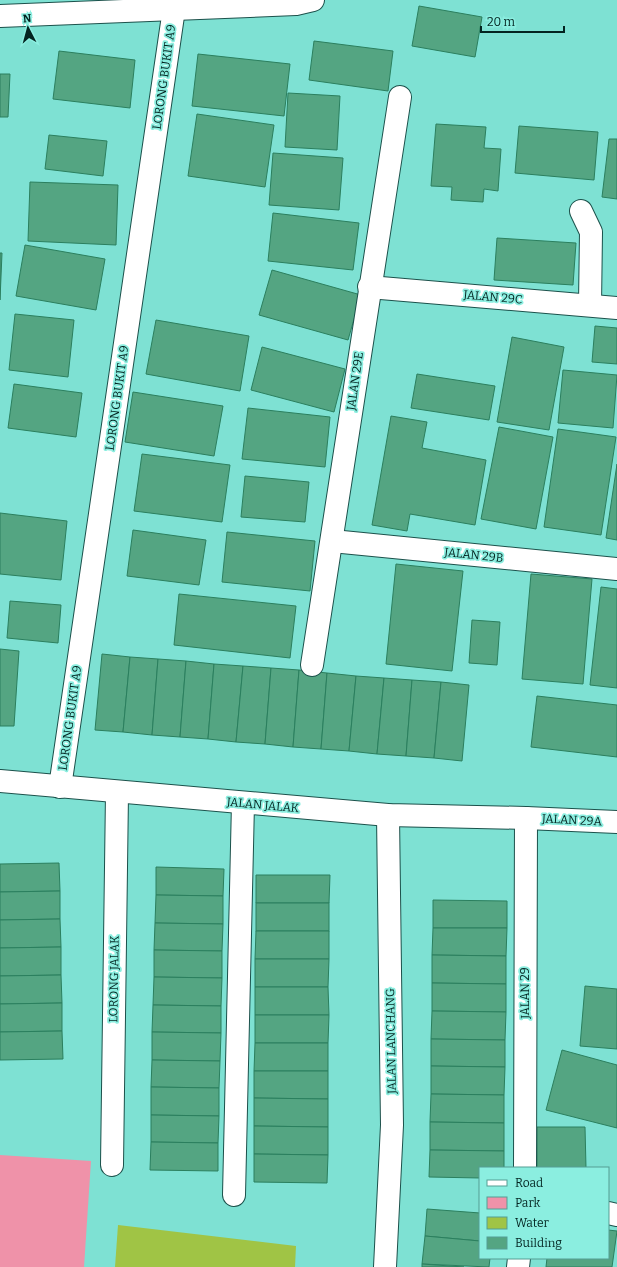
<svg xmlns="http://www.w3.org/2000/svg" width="617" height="1267" font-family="Bitter,serif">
  <rect width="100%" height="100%" fill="#7ee1d3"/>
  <polygon fill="#ef92a9" points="0,1155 91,1161 84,1267 0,1267"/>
  <polygon fill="#a0c445" points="118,1225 296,1246 295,1267 115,1267"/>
  <g fill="#54a582" stroke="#2b7f5e">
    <polygon points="419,6 482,17 475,57 412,46"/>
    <polygon points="314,41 393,51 388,91 309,80"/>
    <polygon points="59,51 135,60 130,108 53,99"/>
    <polygon points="198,54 290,64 284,116 192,106"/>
    <polygon points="0,74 10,74 8,117 0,117"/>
    <polygon points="288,93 340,96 337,150 285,147"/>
    <polygon points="197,114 274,125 265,187 188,176"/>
    <polygon points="436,124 486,127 484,148 501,149 498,191 484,189 483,202 451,200 452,187 431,186"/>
    <polygon points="519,126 598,132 594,180 515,173"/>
    <polygon points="49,135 107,141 103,176 45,169"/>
    <polygon points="609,139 617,139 617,199 602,197"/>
    <polygon points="273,153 343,158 339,210 269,205"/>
    <polygon points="30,182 118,185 116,245 28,241"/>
    <polygon points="273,213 359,223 353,270 268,261"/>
    <polygon points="497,238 576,243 573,285 494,280"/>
    <polygon points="25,245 105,259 96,310 16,296"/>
    <polygon points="0,253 2,253 0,300"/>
    <polygon points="272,270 361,295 348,340 259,315"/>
    <polygon points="15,314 74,320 68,377 9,370"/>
    <polygon points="156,320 249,336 240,391 146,374"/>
    <polygon points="595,326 617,328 617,364 592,362"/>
    <polygon points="512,337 564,347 549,430 497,422"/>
    <polygon points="262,347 345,369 334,412 251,390"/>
    <polygon points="563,370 617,375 613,428 558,423"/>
    <polygon points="417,374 495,386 489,420 411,408"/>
    <polygon points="14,384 82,393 76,437 8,428"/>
    <polygon points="133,392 223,406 214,456 125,442"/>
    <polygon points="248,408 330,417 325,467 242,459"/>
    <polygon points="391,416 427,422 422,448 486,460 475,525 410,514 407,531 372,525"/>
    <polygon points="499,427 553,437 536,529 481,519"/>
    <polygon points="558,429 616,437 601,535 544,527"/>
    <polygon points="142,454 230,465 222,522 134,511"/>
    <polygon points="617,464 617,540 606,538"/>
    <polygon points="245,476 309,482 305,522 241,517"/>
    <polygon points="0,513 67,521 61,580 0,574"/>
    <polygon points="133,530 206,540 199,585 127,576"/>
    <polygon points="227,532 315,541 310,591 222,582"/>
    <polygon points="396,564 463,571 452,671 386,664"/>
    <polygon points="531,574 592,579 583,684 522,679"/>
    <polygon points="601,587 617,589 617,688 590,685"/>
    <polygon points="179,594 296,606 290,658 174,645"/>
    <polygon points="10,601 61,605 58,643 7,638"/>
    <polygon points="472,620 500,622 497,665 469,663"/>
    <polygon points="0,649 19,651 14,726 0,726"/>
    <polygon points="102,654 130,657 123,732 95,730"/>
    <polygon points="130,657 158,659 152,735 123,732"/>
    <polygon points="158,659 186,661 180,737 152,735"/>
    <polygon points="186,661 214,664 208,739 180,737"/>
    <polygon points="214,664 243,666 236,742 208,739"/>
    <polygon points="243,666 271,668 265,744 236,742"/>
    <polygon points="271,668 299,670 293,747 265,744"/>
    <polygon points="299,670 327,673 321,749 293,747"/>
    <polygon points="327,673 356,676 349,751 321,749"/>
    <polygon points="356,676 384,678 377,754 349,751"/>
    <polygon points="384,678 412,680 406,756 377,754"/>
    <polygon points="412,680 441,682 434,758 406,756"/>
    <polygon points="441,682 469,685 462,761 434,758"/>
    <polygon points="537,696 617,705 617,757 531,747"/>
    <polygon points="59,863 60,891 0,892 0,864"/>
    <polygon points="156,867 224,869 223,896 156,895"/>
    <polygon points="256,875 330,875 329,903 256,903"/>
    <polygon points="60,891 60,919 0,920 0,892"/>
    <polygon points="156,895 223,896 223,924 155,923"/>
    <polygon points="433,900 507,901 507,928 433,928"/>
    <rect x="256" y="903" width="73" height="28"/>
    <polygon points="60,919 61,947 0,948 0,920"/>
    <polygon points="155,923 223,924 222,951 154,950"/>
    <polygon points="433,928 507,928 506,956 432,955"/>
    <polygon points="256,931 329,931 329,959 255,959"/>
    <polygon points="61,947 61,975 0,976 0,948"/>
    <polygon points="154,950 222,951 222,978 154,977"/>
    <polygon points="432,955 506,956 506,984 432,983"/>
    <polygon points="255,959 329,959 328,987 255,987"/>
    <polygon points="61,975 62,1003 0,1004 0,976"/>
    <polygon points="154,977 222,978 221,1006 153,1005"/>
    <polygon points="432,983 506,984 506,1012 432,1011"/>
    <polygon points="585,986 617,989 617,1049 580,1046"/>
    <polygon points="255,987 328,987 329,1015 255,1015"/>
    <polygon points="62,1003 62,1031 0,1032 0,1004"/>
    <polygon points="153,1005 221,1006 221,1033 152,1032"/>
    <polygon points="432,1011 506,1012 505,1040 431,1039"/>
    <polygon points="255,1015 329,1015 328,1043 255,1043"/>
    <polygon points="62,1031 63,1059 0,1060 0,1032"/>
    <polygon points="152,1032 221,1033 220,1061 152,1060"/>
    <polygon points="431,1039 505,1040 505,1067 431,1066"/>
    <polygon points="255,1043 328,1043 328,1071 254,1071"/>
    <polygon points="562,1050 617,1065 617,1128 546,1110"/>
    <polygon points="152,1060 220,1061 219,1088 151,1087"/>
    <polygon points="431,1066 505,1067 504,1095 431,1094"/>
    <polygon points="254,1071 328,1071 328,1099 254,1098"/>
    <polygon points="151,1087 219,1088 219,1116 151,1115"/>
    <polygon points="431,1094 504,1095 504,1123 430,1122"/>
    <polygon points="254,1098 328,1099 328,1127 254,1126"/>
    <polygon points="151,1115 219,1116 218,1143 151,1142"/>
    <polygon points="430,1122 504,1123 504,1151 430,1150"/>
    <polygon points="254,1126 328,1127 328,1155 254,1154"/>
    <polygon points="537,1127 585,1127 586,1168 537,1168"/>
    <polygon points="151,1142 218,1143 218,1171 150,1170"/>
    <polygon points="430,1150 504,1151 504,1168 480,1168 480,1178 429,1177"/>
    <polygon points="254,1154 328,1155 327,1183 254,1182"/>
    <polygon points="427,1209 480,1213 480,1241 425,1236"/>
    <polygon points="608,1230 617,1231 612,1267 546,1267 547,1258 608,1258"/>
    <polygon points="425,1236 480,1241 480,1258 490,1258 489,1267 422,1264"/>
    <polygon points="422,1264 464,1267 422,1267"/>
  </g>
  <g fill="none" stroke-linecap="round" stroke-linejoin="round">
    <g stroke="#1c514b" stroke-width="24">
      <g id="minor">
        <polyline points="0,16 296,4 313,0"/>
        <polyline points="581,211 591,232 590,305"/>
        <polyline points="369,287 617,308"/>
        <polyline points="332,541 617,569"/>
        <polyline points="312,665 400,97"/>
        <polyline points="0,781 388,815 526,818 617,822"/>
        <polyline points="60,787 174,9"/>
        <polyline points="112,1165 117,793"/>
        <polyline points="525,1168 526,818"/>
        <polyline points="234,1195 243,803"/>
        <polyline points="608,1213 617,1215"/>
        <polyline points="385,1267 392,1125 388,815"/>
        <polyline points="518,1267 519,1258"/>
      </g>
    </g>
    <use href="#minor" stroke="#fff" stroke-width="22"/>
  </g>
  <g text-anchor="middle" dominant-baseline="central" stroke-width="3.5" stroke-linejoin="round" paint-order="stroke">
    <g font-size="12" fill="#032420" stroke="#8beee0">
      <text transform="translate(164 77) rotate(-82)">LORONG BUKIT A9</text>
      <text transform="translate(493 297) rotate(5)">JALAN 29C</text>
      <text transform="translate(355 381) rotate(-82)">JALAN 29E</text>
      <text transform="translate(117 398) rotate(-82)">LORONG BUKIT A9</text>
      <text transform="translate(474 555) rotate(6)">JALAN 29B</text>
      <text transform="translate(70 718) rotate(-82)">LORONG BUKIT A9</text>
      <text transform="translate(263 805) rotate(5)">JALAN JALAK</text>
      <text transform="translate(572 820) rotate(3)">JALAN 29A</text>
      <text transform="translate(114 979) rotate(-89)">LORONG JALAK</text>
      <text transform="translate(525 993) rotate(-90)">JALAN 29</text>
      <text transform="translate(391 1041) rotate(-91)">JALAN LANCHANG</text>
    </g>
  </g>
  <rect x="479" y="1167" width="130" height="92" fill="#8beee0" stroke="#559d93"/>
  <rect x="487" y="1180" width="20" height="6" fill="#ffffff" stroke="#559d93"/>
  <text x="515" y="1187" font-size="12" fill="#032420">Road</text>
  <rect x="487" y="1197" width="20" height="12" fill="#ef92a9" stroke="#559d93"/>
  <text x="515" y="1207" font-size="12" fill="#032420">Park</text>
  <rect x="487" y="1217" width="20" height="12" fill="#a0c445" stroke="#559d93"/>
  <text x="515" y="1227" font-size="12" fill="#032420">Water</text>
  <rect x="487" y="1237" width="20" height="12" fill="#54a582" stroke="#559d93"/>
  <text x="515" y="1247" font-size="12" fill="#032420">Building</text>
  <g transform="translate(28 28) rotate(354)" stroke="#8beee0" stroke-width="3" paint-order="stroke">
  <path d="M0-3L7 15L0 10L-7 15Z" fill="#032420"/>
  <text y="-6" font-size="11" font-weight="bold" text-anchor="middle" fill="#032420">N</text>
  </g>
  <path d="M481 26v6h83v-6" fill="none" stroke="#032420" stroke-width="2"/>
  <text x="487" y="26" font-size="12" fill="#032420" stroke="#8beee0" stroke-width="3" paint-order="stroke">20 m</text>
</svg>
